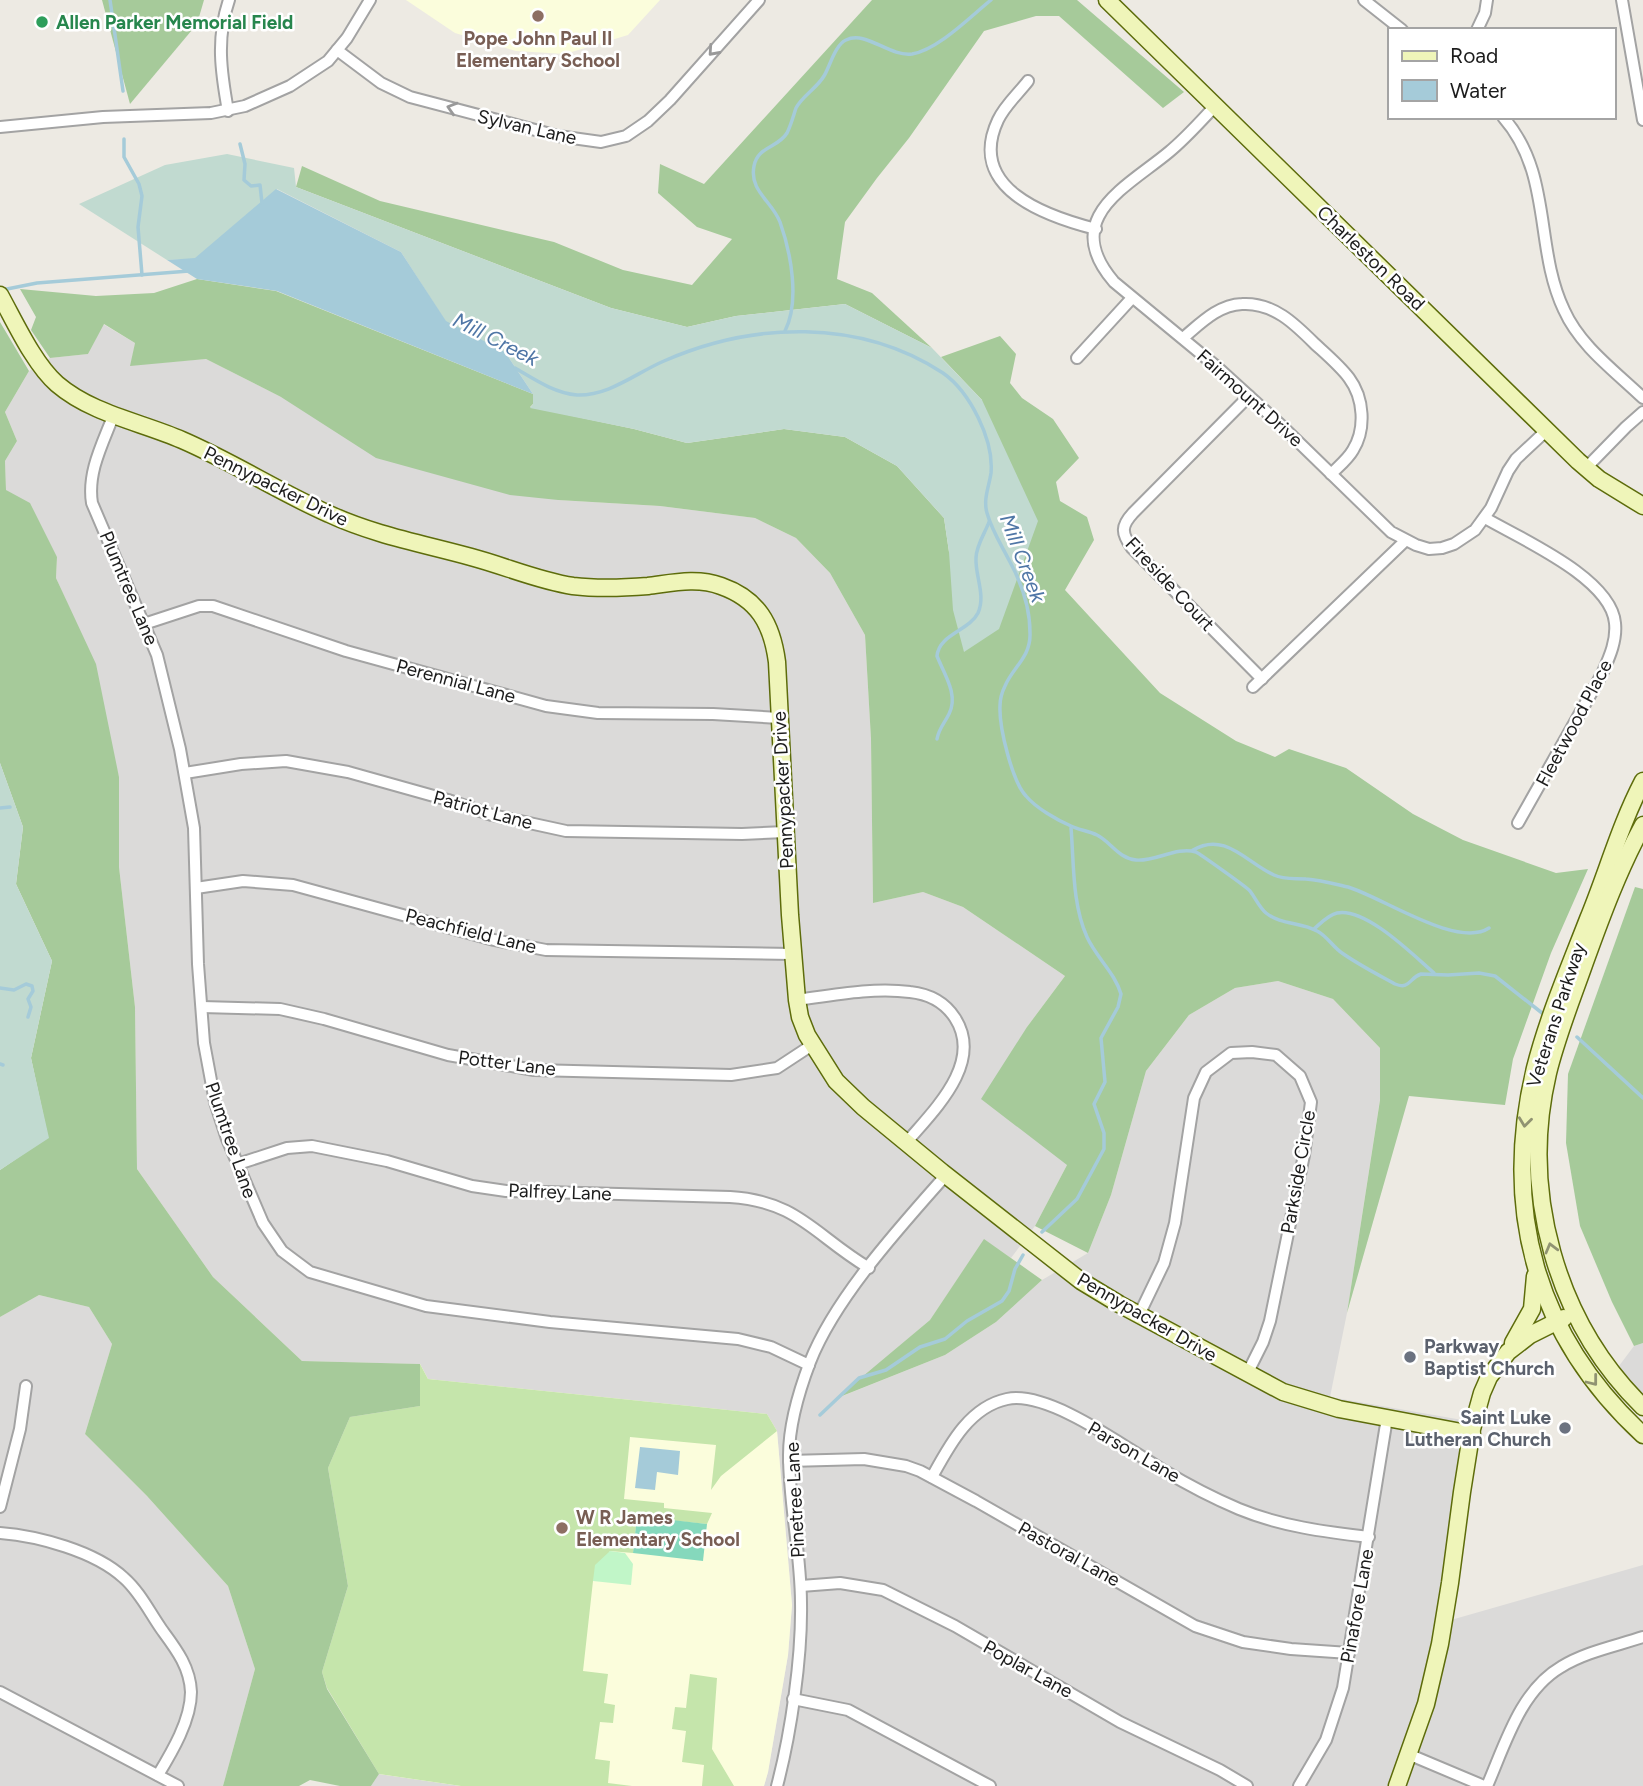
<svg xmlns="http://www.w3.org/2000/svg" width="1643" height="1786" font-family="Figtree,sans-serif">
  <rect width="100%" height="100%" fill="#edeae3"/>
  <g fill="#dbdad9">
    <polygon points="103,324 135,343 131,365 206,359 281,397 558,500 660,506 755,518 796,538 830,573 865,635 871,739 873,903 923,892 963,907 1065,976 1027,1027 1067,1165 1035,1226 1011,1258 984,1240 930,1320 840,1397 945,1355 996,1322 1042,1280 1088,1253 1111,1195 1146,1071 1189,1015 1235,988 1278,981 1333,999 1380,1048 1380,1099 1347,1313 1330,1397 1474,1422 1444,1622 1643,1565 1643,1786 764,1786 768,1772 788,1655 792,1605 777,1431 428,1379 420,1364 302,1361 213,1277 137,1169 135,1007 119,867 119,777 74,618 56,578 57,557 6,490 5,461 17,441 5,412 29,371 50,358 88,354"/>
    <polygon points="39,1295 89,1307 112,1344 85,1434 147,1496 228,1586 255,1669 223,1786 0,1786 0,1317"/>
    <polygon points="1643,1343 1643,1403 1613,1374 1634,1346"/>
    <polygon points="379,1774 461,1786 371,1786"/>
  </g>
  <g fill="#fbfddc">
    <polygon points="406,0 660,0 628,35 565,54 516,51 455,33"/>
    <polygon points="420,1364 428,1379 767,1414 777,1431 792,1605 788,1655 768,1772 764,1786 461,1786 379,1774 420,1406"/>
  </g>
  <g fill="#c5e5ab">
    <polygon points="420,1364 428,1379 767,1414 777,1431 721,1476 711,1490 716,1445 630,1437 624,1499 664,1503 664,1508 712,1513 707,1524 637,1517 633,1553 610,1551 593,1581 583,1671 608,1674 604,1703 615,1705 613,1723 600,1722 595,1759 610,1761 608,1783 632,1786 461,1786 379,1774 327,1688 322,1672 348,1586 328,1468 350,1417 420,1406"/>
    <polygon points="690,1674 717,1678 712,1749 734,1786 702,1786 704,1765 682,1762 686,1731 672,1729 675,1707 686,1708"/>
  </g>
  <g fill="#a6ca9a">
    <polygon points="102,0 204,0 197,24 130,104"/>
    <polygon points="872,0 1077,0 1184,92 1163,108 1059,16 1036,16 984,31 909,138 877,178 845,222 837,279 872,293 932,348 845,304 736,316 687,327 611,308 296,187 302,166 380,201 554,242 623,270 692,285 732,239 697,227 658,193 660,164 704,184"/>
    <polygon points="197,279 276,291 533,394 533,404 530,407 634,429 687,443 784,429 845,437 897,466 944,518 949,552 982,400 941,357 1000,336 1016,354 1010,383 1022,398 1053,419 1079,458 1056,482 1060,501 1087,517 1094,540 1065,590 1160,693 1236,741 1275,757 1289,749 1346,768 1413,814 1463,840 1556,873 1588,869 1551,953 1513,1059 1505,1105 1409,1096 1347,1313 1380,1100 1380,1048 1333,999 1278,981 1235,988 1189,1015 1146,1071 1111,1195 1088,1253 1035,1226 1067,1165 981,1099 1027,1027 1065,976 963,907 923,892 873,903 871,739 865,635 830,573 796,538 755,518 660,506 558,500 510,495 376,458 281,397 206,359 130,366 135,343 104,324 88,354 50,358 31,330 36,317 20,289 96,296 154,293"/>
    <polygon points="0,322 29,371 5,412 17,441 5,461 6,490 30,503 57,557 56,578 96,664 119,777 119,867 135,1007 137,1169 213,1277 302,1361 420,1364 420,1406 350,1417 328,1468 348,1586 322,1672 327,1689 379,1774 371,1786 340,1786 310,1780 299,1786 223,1786 255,1669 228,1586 147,1496 85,1434 112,1344 89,1307 39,1295 0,1317 0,1170 48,1137 31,1058 52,961 16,884 23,827 0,763"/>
    <polygon points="1635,887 1643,889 1643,1343 1634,1346 1612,1302 1580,1226 1566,1143 1568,1074"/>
    <polygon points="984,1239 1042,1280 996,1322 945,1355 837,1398 930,1320"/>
  </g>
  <g fill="#c1dad0">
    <polygon points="227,154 294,168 296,187 611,308 687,327 736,316 845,304 932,348 982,400 1038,521 999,629 964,652 953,610 949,552 944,518 897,466 845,437 784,429 687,443 634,429 530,408 533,404 533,394 505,352 446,322 401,252 277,189 195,259 167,260 79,204 165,165"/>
    <polygon points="0,763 23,827 16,884 52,961 31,1058 49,1138 0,1170"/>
  </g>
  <polygon fill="#c1f6c8" points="610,1551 625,1553 633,1564 631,1585 593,1581 595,1565"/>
  <polygon fill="#85d8bc" points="637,1516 707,1524 703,1561 633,1553"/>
  <g fill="#a5cbd9">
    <polygon points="276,189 401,252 446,321 505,352 533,394 277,291 197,279 167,260 195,258"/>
    <polygon points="640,1447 680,1451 678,1475 657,1472 655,1490 635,1488"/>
  </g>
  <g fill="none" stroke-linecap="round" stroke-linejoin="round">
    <g stroke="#a5cbd9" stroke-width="3.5">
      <polyline points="110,0 123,91"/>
      <polyline points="124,139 124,157 139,184 142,196 138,227 142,275"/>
      <polyline points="240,144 245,164 244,180 251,186 260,185 262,203"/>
      <polyline points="2,290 37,283 189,271"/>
      <path d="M785 331C800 301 791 253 780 222 772 201 749 191 754 166 758 146 778 148 787 133 791 125 793 117 796 108 802 96 817 88 824 76 830 66 835 45 846 40 866 30 889 57 912 54 938 50 971 16 991 0"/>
      <path d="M515 368C534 379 554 393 577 395 609 396 636 373 664 361 753 322 859 318 943 373 970 392 994 440 991 473 989 487 983 499 987 513 992 531 1002 546 1010 562 1022 584 1030 608 1030 633 1031 657 1013 667 1005 686 1002 692 1000 700 1000 706 999 727 1012 781 1026 796 1036 808 1057 820 1071 826 1079 830 1089 831 1097 835 1111 842 1118 858 1136 860 1155 862 1177 846 1196 852 1200 854 1248 888 1250 891 1256 899 1259 907 1266 913 1281 925 1301 922 1317 931 1327 936 1333 947 1342 953 1359 965 1377 974 1395 984 1410 990 1409 978 1421 974L1448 975 1479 973 1495 976 1542 1013"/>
      <path d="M937 739C939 728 944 724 949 714 959 695 944 674 937 656 939 634 969 631 978 613 986 595 975 576 976 558 976 546 985 533 989 522"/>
      <polyline points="0,808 10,807"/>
      <path d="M1193 850C1225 831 1247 863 1274 875 1284 880 1296 878 1306 879 1320 880 1335 884 1348 887 1382 897 1457 949 1489 928"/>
      <path d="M1314 929C1321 923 1328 915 1337 913 1366 907 1414 956 1434 973"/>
      <polyline points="0,988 14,990 26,984 32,986 33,991 28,999 31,1007 28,1017"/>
      <polyline points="1577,1037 1643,1098"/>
      <polyline points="0,1064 3,1065"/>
      <path d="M1042 1232 1077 1199 1104 1149V1133L1094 1104 1105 1082 1101 1038 1118 1007 1121 994C1115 973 1096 957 1087 937 1072 904 1074 863 1071 828"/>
      <polyline points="820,1415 859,1378 886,1370 920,1347 945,1339 967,1321 1002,1301 1009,1291 1015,1269 1023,1255"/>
    </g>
    <g stroke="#a3a3a3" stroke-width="14">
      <g id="street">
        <polyline points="1364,0 1402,30"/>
        <polyline points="1622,0 1643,120"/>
        <polyline points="1477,30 1485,13 1487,0"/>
        <polyline points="337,50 381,83 410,97 558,136 601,142 626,136 648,121 670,100 759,0"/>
        <path d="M1028 81C1018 94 1005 105 998 120 966 188 1045 216 1096 229"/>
        <path d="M1215 106C1200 122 1186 138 1169 152 1127 187 1059 218 1114 282L1217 367 1284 428 1391 532 1416 545 1429 549 1442 548 1454 544 1475 530 1491 508 1508 471 1516 459 1547 430"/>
        <path d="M228 111C221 72 216 38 229 0"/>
        <path d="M1503 117C1553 174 1534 247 1564 310 1580 346 1615 371 1643 398"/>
        <polyline points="0,127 103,117 211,113 245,106 290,86 328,61 347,38 370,0"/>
        <path d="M1183 338C1201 323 1218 305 1242 304 1273 302 1295 324 1315 344 1327 355 1340 366 1349 378 1364 398 1366 429 1353 450 1348 459 1339 466 1331 474"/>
        <polyline points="1077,358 1132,298"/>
        <path d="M1249 396 1133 513C1121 526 1121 533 1132 548L1262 679"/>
        <path d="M114 414C103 443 87 472 92 503L157 655 180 749 194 828 198 964 204 1043 215 1102 227 1139 263 1223 282 1251 310 1272 426 1306 550 1322 738 1339 771 1347 809 1365"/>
        <polyline points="1586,468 1626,427 1643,412"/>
        <path d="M1485 518C1521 539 1611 578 1615 623 1617 641 1609 658 1602 674L1518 823"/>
        <polyline points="144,624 199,606 213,606 346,651 546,706 598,713 713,714 779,718"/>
        <polyline points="1253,687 1405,541"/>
        <polyline points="185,773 241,764 286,761 348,772 448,800 492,815 566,831 742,834 785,832"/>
        <polyline points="196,888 243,881 293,885 494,940 546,950 792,954"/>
        <path d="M797 1000C833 995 874 987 910 992 929 994 944 1001 955 1018 984 1063 934 1110 906 1143"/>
        <polyline points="202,1007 280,1009 324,1019 448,1055 534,1070 731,1075 777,1068 812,1045"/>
        <path d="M238 1164 287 1148 312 1146 387 1161 472 1186 506 1191 730 1197C798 1201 815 1236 869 1268"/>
        <polyline points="1139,1315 1164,1263 1175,1223 1194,1098 1206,1072 1231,1053 1252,1052 1276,1055 1300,1076 1311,1102 1304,1155 1270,1321 1263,1342 1247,1374"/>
        <polyline points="789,1461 864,1459 906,1466 920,1471 976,1501 1195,1626 1243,1642 1291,1649 1349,1653"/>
        <path d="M932 1477C949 1446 969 1407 1007 1399 1049 1390 1127 1449 1163 1470 1188 1485 1213 1498 1239 1509 1280 1526 1325 1532 1369 1537"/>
        <polyline points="0,1507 20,1429 26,1386"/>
        <path d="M0 1533C38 1536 95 1551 124 1578 140 1592 150 1613 162 1630 176 1649 190 1667 191 1692 191 1720 172 1752 158 1775"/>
        <polyline points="801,1586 840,1583 883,1590 955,1626 1120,1722 1220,1770 1247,1786"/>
        <polyline points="0,1692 178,1786"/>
        <polyline points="793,1699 848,1710 990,1786"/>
        <polyline points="1408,1754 1484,1786"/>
        <path d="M777 1786C791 1733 802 1657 801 1603 801 1553 789 1505 789 1455 789 1425 799 1391 810 1362 835 1298 900 1227 946 1175"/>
        <polyline points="1299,1786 1326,1740 1343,1688 1387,1418"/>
        <path d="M1487 1786C1505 1745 1520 1691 1561 1667 1585 1652 1616 1646 1643 1637"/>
      </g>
    </g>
    <g stroke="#5d6c0b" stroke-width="19">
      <g id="secondary">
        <polyline points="1107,0 1578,461 1599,479 1643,506"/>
        <path d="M0 295C15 322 34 364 57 384 92 414 141 422 182 440 233 462 279 492 329 514 374 535 424 544 471 557 505 566 539 581 573 586 598 589 623 588 648 586 672 583 697 577 721 586 758 599 772 624 777 662L790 915 797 1000 800 1017 807 1035 836 1081 863 1107 942 1172 1081 1281 1119 1304 1283 1392 1339 1409 1472 1434"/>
        <path d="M1643 781C1620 825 1607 873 1588 919 1569 968 1548 1017 1535 1068 1501 1210 1536 1336 1643 1435"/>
        <path d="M1643 825C1619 869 1602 915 1585 962 1572 999 1557 1036 1548 1073 1520 1192 1556 1322 1643 1407"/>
        <polyline points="1513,1343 1532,1309 1535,1276"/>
        <polyline points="1397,1786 1426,1704 1440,1644 1450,1583 1462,1492 1472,1429 1482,1393 1489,1377 1508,1352 1530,1335 1564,1318"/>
      </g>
    </g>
    <use href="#street" stroke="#fff" stroke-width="10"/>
    <use href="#secondary" stroke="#eff5b9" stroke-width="16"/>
  </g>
  <defs><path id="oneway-chevron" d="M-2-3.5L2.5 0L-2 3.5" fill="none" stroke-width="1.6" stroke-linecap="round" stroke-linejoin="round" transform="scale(1.75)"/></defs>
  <g stroke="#999">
    <use href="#oneway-chevron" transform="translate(713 51) rotate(132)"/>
    <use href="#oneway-chevron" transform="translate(452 108) rotate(-163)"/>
  </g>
  <g stroke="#909372">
    <use href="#oneway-chevron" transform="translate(1525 1122) rotate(97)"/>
    <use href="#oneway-chevron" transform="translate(1551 1248) rotate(-105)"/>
    <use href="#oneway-chevron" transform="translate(1593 1381) rotate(52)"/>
  </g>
  <g fill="#8d6e63" stroke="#fff" stroke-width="2.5">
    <circle cx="538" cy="16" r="7"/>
    <circle cx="562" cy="1528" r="7"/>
  </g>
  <circle fill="#2e9e5b" stroke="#fff" stroke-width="2.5" cx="42" cy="22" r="7"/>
  <g fill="#6b7280" stroke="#fff" stroke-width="2.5">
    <circle cx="1410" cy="1357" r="7"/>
    <circle cx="1565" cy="1428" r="7"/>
  </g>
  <g text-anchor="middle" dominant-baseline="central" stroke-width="5" stroke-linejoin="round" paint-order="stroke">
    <g font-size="19" font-weight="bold" fill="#27864d" stroke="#fff" text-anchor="start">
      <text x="56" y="22">Allen Parker Memorial Field</text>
    </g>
    <g font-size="19" font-weight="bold" fill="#785e54" stroke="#fff">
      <text x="538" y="38">Pope John Paul II<tspan x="538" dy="22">Elementary School</tspan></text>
      <text x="576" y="1517" text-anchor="start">W R James<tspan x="576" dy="22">Elementary School</tspan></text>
    </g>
    <g font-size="19" fill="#1c1c1c" stroke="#fff">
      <text transform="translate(527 127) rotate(13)">Sylvan Lane</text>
      <text transform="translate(1371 258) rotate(44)">Charleston Road</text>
      <text transform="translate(1250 398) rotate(42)">Fairmount Drive</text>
      <text transform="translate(276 486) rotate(26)">Pennypacker Drive</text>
      <text transform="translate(1170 584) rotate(47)">Fireside Court</text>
      <text transform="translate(129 588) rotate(67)">Plumtree Lane</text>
      <text transform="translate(456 681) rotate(15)">Perennial Lane</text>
      <text transform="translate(1574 723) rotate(-62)">Fleetwood Place</text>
      <text transform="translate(783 790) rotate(-93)">Pennypacker Drive</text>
      <text transform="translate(483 810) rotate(15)">Patriot Lane</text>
      <text transform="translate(471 931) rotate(14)">Peachfield Lane</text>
      <text transform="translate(1556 1015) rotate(-72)">Veterans Parkway</text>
      <text transform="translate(507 1063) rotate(7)">Potter Lane</text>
      <text transform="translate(231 1140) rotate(71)">Plumtree Lane</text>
      <text transform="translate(1298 1172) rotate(-80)">Parkside Circle</text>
      <text transform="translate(560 1192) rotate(2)">Palfrey Lane</text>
      <text transform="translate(1147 1317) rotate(30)">Pennypacker Drive</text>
      <text transform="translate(1134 1452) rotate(30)">Parson Lane</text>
      <text transform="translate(795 1500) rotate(-93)">Pinetree Lane</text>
      <text transform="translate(1069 1554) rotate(29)">Pastoral Lane</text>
      <text transform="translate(1357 1606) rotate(-80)">Pinafore Lane</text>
      <text transform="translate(1028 1669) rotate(29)">Poplar Lane</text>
    </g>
    <g font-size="19" font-weight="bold" fill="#5b616d" stroke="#fff" text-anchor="start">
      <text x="1424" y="1346">Parkway<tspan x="1424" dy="22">Baptist Church</tspan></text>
      <text x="1551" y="1417" text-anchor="end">Saint Luke<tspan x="1551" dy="22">Lutheran Church</tspan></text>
    </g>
    <g font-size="21" font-style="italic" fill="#4f76a6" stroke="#fff">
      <text transform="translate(496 339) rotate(27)">Mill Creek</text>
      <text transform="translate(1023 558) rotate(69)">Mill Creek</text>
    </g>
  </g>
  <rect x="1388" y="28" width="228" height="91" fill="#ffffff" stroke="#a4a4a4" stroke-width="2"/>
  <rect x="1402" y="51" width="35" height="10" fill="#eff5b9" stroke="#a4a4a4" stroke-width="2"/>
  <text x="1450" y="63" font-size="21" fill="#1c1c1c">Road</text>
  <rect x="1402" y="80" width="35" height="21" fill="#a5cbd9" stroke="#a4a4a4" stroke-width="2"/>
  <text x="1450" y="98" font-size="21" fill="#1c1c1c">Water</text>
</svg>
